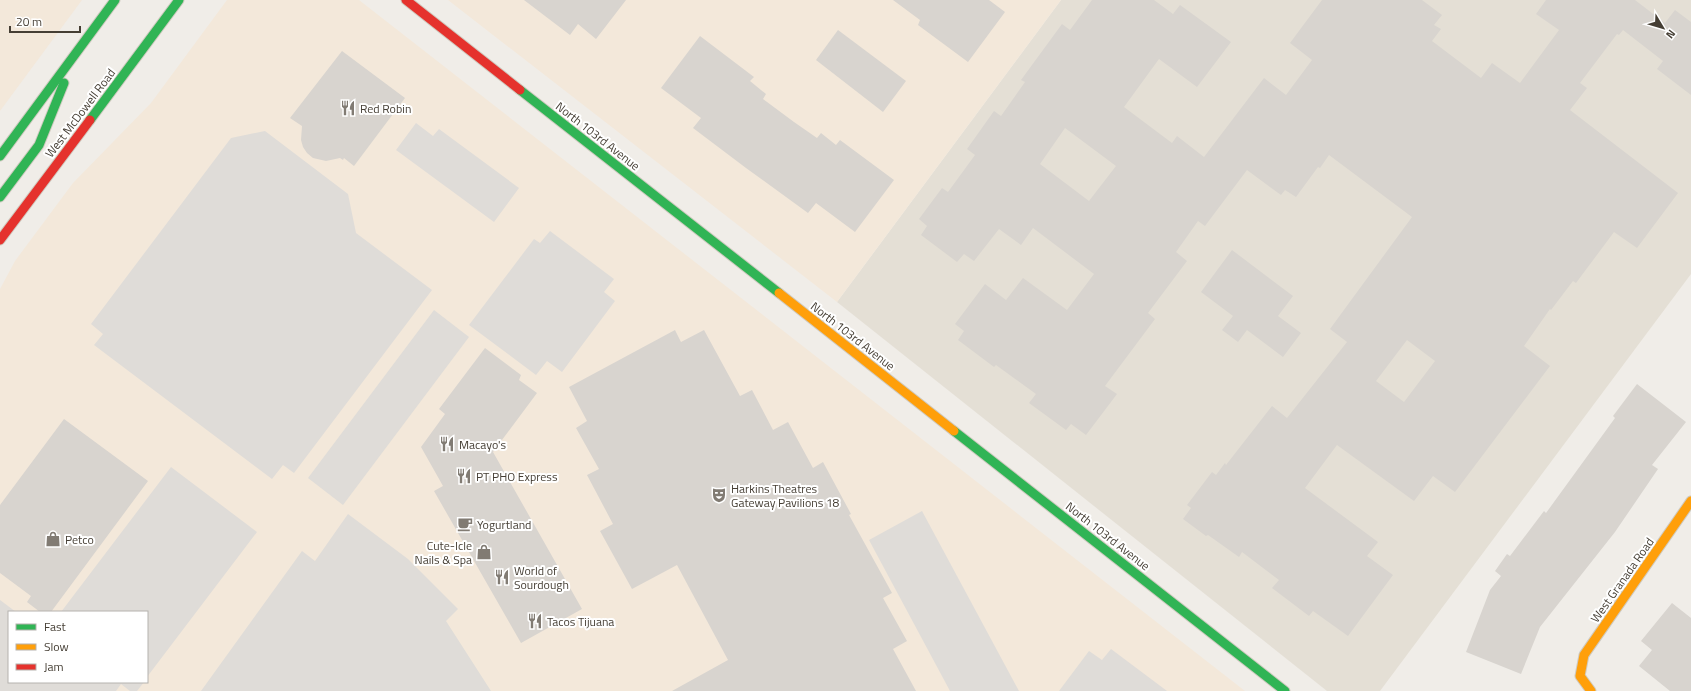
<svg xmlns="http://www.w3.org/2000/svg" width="1691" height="691" font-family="'Titillium Web',sans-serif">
  <rect width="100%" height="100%" fill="#f0ede8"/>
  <polygon fill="#e4dfd5" points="1061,0 1691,0 1691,274 1380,691 1327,691 837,302"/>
  <g fill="#f3e8da" fill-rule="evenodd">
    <polygon points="0,0 82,0 0,111"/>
    <path d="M227 0H359L1245 691H0V289L15 261 73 183 151 103ZM9 612H147V682H9Z"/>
    <polygon points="448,0 1061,0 837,302"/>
  </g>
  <g fill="#dfdcd8">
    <polygon points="416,123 433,136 439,129 519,188 494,222 396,150"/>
    <polygon points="265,131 348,194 356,233 432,290 294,473 283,465 272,479 94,345 103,334 91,324 231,138"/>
    <polygon points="550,231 614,279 604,292 615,301 562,372 547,361 536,375 469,325 534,239 540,243"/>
    <polygon points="434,310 469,337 343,505 308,478"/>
    <polygon points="171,467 257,532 147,677 147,612 61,612"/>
    <polygon points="922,511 1019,691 950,691 869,540"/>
    <polygon points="348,514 408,559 458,609 446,621 491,691 201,691 302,551 315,561"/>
    <polygon points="0,600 16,612 9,612 9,682 144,682 137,691 130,691 121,684 116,691 0,691"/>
    <polygon points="1111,649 1167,691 1059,691 1089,651 1102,660"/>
  </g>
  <g fill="#d8d4cf" fill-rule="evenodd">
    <polygon points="524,0 626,0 596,39 578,24 570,35"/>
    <polygon points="893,0 989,0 1005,12 968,62 918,25 920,20"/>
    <path d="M1092 0H1154L1173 14 1180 5 1231 42 1197 87 1159 59 1124 107 1172 143 1177 136 1204 157 1264 78 1286 95 1312 60 1290 43 1322 0H1422L1442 15 1434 25 1441 29 1432 41 1481 78 1492 63 1520 83 1559 30 1536 14 1546 0H1635L1665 23 1675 10 1691 22V95L1657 69 1663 61 1623 30 1619 35 1617 34 1580 83 1587 88 1570 110 1678 193 1637 248 1614 232 1576 283 1573 281 1551 310 1550 309 1524 346 1550 366 1455 492 1433 476 1414 501 1337 445 1305 488 1378 542 1367 556 1393 575 1348 636 1313 611 1309 616 1272 588 1279 580 1242 552 1239 557 1208 535 1206 536 1183 519 1191 508 1187 505 1212 472 1216 475 1225 463 1226 465 1272 406 1287 418 1347 342 1330 329 1412 217 1329 155 1320 168 1318 167 1296 197 1285 190 1281 195 1247 170 1205 226 1198 221 1176 252 1187 261 1148 313 1155 319 1105 386 1117 394 1086 435 1071 424 1066 430 1029 403 1036 394 996 365 994 367 958 340 964 331 955 324 985 284 1006 300 1023 278 1067 310 1094 274 1033 228 1021 245 999 229 974 261 964 254 957 262 921 235 927 226 919 219 942 188 948 192 975 155 967 149 994 111 1001 116 1025 82 1021 80 1062 24 1070 30ZM1065 128 1116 166 1089 201 1040 164ZM1407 340 1435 361 1404 402 1376 381Z"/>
    <polygon points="838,30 906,81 883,112 816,60"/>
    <polygon points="700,36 754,77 750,81 766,94 763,99 794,122 817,138 821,133 836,145 840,140 894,180 855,232 816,203 808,213 746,168 693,128 701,118 661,88"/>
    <polygon points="342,51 405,98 354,166 344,158 343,160 340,158 326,161 313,158 307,153 303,147 301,140 302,126 290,118"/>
    <polygon points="1232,250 1293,296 1278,316 1301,333 1283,357 1247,330 1238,342 1222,330 1233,316 1201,292"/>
    <polygon points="675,330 681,342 704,330 740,396 752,390 773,430 788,422 813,468 823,462 851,514 849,515 892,593 883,598 907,641 893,649 916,691 672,691 728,660 677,565 632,589 600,531 613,524 587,475 599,469 576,428 587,421 569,387"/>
    <polygon points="485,348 521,375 519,380 537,393 493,452 582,609 521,643 434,491 443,486 421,447 445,414 439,409"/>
    <polygon points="1637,384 1686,422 1652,465 1658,469 1615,532 1540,627 1521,674 1466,652 1490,590 1501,576 1495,571 1507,554 1510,556 1544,511 1546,513 1615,418 1613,416"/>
    <polygon points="64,419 148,481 51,612 40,612 27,602 31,596 0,573 0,505"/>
    <polygon points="1672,603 1691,618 1691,691 1670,691 1639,666 1652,650 1641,641"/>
  </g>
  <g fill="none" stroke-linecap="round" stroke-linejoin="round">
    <g stroke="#cfcabf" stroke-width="11">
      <g id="fast">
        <polyline points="520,90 779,293"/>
        <polyline points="90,120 179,0"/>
        <polyline points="0,156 115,0"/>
        <polyline points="0,197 39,145 64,83"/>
        <polyline points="954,431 1285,691"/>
      </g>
    </g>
    <g stroke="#cfcabf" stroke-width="11">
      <g id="slow">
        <polyline points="779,293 954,431"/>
        <polyline points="1591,691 1580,676 1584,655 1691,501"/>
      </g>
    </g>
    <g stroke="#cfcabf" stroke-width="11">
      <g id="jam">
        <polyline points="406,0 520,90"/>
        <polyline points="0,240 90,120"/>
      </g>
    </g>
    <use href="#fast" stroke="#30b455" stroke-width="9"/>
    <use href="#slow" stroke="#ff9f0a" stroke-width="9"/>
    <use href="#jam" stroke="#e5322d" stroke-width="9"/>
  </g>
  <defs>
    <g id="restaurant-bare" transform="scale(1.2)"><path d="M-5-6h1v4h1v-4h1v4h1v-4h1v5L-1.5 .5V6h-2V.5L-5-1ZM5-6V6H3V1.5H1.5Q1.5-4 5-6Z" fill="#817b73" stroke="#fff" stroke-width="2.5" paint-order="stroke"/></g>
    <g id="theatre-bare" transform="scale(1.2)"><path d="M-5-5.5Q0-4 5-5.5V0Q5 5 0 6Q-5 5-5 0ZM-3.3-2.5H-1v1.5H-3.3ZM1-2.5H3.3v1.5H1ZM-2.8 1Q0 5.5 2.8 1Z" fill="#817b73" stroke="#fff" stroke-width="2.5" paint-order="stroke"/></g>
    <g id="cafe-bare" transform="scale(1.2)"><path d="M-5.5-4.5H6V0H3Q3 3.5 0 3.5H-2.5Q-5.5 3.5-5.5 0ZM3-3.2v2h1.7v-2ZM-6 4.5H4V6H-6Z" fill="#817b73" stroke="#fff" stroke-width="2.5" paint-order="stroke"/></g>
    <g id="shop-bare" transform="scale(1.2)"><path d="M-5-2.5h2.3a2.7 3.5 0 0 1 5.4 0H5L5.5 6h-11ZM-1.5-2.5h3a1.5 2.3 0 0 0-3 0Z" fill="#817b73" stroke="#fff" stroke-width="2.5" paint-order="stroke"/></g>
  </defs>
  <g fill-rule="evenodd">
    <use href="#restaurant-bare" x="348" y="108"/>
    <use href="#restaurant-bare" x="447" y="444"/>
    <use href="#restaurant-bare" x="464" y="476"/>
    <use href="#theatre-bare" x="719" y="495"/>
    <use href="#cafe-bare" x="465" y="524"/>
    <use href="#shop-bare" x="53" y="539"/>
    <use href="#shop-bare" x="484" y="552"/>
    <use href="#restaurant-bare" x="502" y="577"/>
    <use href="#restaurant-bare" x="535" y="621"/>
  </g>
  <g text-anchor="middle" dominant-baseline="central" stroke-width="4" stroke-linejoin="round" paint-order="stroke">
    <g font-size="12" fill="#453e34" stroke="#fff" text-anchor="start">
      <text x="360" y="108">Red Robin</text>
      <text x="459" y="444">Macayo's</text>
      <text x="476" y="476">PT PHO Express</text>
      <text x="731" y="488">Harkins Theatres<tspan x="731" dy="14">Gateway Pavilions 18</tspan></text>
      <text x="477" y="524">Yogurtland</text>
      <text x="65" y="539">Petco</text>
      <text x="472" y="545" text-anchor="end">Cute-Icle<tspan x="472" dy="14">Nails &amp; Spa</tspan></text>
      <text x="514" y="570">World of<tspan x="514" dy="14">Sourdough</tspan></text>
      <text x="547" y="621">Tacos Tijuana</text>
    </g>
    <g font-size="12" fill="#453e34" stroke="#fff">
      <text transform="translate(80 113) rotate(-53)">West McDowell Road</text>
      <text transform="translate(598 136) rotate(38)">North 103rd Avenue</text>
      <text transform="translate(853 336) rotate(38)">North 103rd Avenue</text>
      <text transform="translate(1108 536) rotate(38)">North 103rd Avenue</text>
      <text transform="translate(1622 580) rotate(-55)">West Granada Road</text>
    </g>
  </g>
  <rect x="8" y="611" width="140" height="72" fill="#ffffff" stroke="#b5b2ae"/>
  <rect x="16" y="624" width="20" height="6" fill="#30b455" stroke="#b5b2ae"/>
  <text x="44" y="631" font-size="12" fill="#453e34">Fast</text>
  <rect x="16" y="644" width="20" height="6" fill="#ff9f0a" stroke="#b5b2ae"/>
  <text x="44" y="651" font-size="12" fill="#453e34">Slow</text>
  <rect x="16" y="664" width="20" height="6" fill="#e5322d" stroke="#b5b2ae"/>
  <text x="44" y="671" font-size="12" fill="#453e34">Jam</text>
  <g transform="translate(1663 28) rotate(128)" stroke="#ffffff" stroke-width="3" paint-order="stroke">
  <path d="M0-3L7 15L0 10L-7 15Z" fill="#453e34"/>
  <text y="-6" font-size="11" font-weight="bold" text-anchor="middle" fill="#453e34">N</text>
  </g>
  <path d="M10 26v6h70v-6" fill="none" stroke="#453e34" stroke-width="2"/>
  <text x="16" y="26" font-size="12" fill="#453e34" stroke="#ffffff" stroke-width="3" paint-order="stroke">20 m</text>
</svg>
